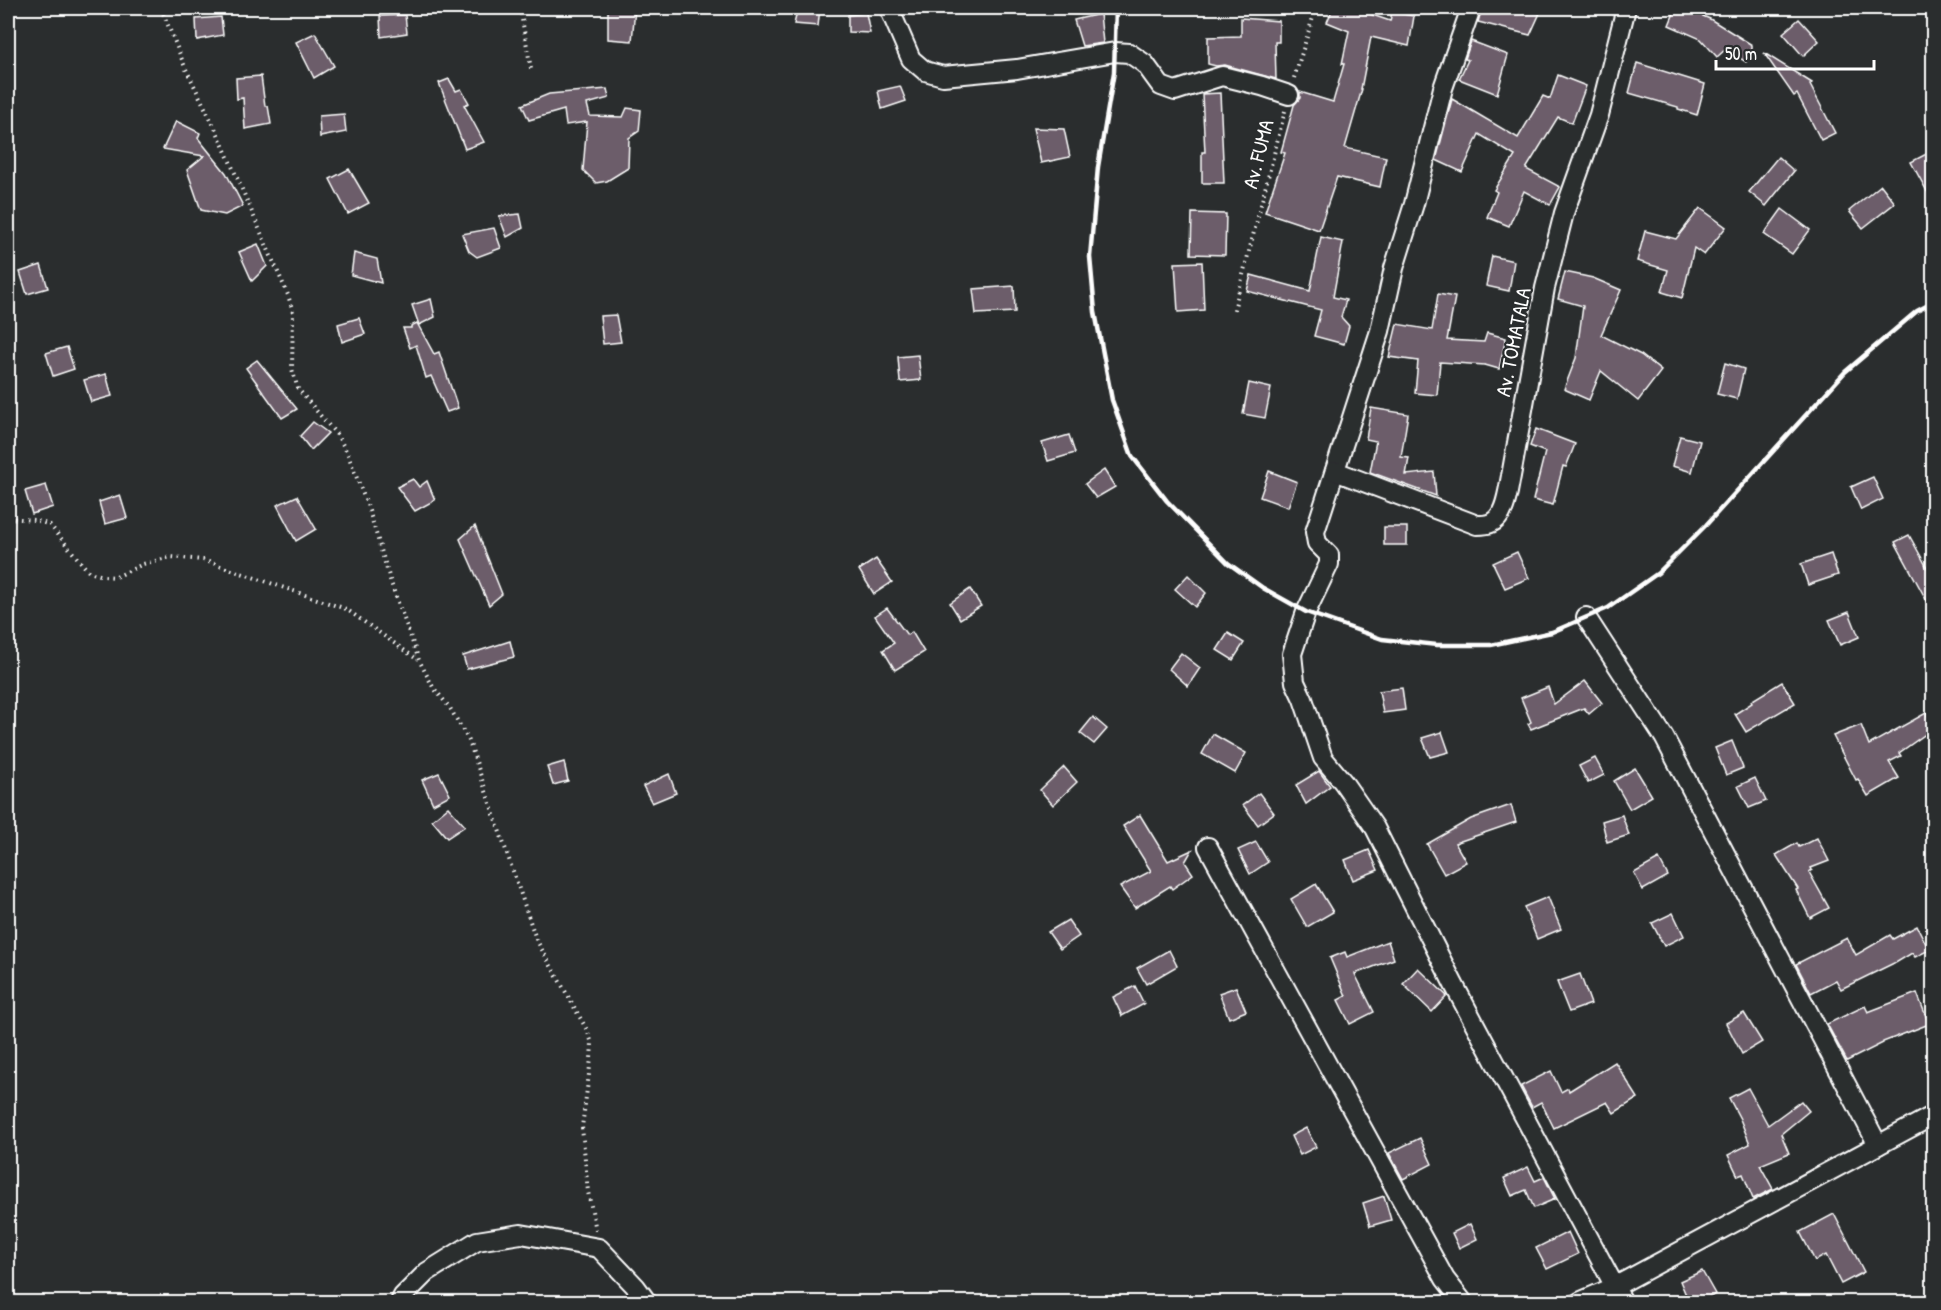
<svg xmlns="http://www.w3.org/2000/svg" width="1941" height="1310" font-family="'Patrick Hand',sans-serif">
  <rect width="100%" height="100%" fill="#2a2d2e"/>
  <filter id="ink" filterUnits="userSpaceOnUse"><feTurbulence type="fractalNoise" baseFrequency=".0167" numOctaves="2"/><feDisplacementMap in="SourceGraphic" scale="12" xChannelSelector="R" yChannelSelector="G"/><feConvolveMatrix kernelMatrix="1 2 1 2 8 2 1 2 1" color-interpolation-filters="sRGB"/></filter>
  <g filter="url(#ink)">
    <g fill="#6c5d6a" stroke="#fff" stroke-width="1.5">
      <polygon points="608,8 635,8 632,41 608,39"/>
      <polygon points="798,8 820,8 818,26 794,24"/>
      <polygon points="1333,8 1352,8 1390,21 1392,12 1414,16 1409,46 1371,37 1361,89 1362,89 1345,148 1386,157 1380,187 1337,177 1319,230 1265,212 1285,153 1281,152 1294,105 1300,98 1300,92 1333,102 1344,64 1342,64 1349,31 1327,22"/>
      <polygon points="1482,8 1516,8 1540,13 1530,35 1478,22"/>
      <polygon points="1676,8 1684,8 1710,19 1752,45 1752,52 1746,62 1726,49 1717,57 1701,39 1669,25"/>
      <polygon points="866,13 870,33 848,32 848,15"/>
      <polygon points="1100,14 1103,43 1082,46 1074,20"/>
      <polygon points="405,15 407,33 381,37 380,16"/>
      <polygon points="221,17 223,35 197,40 196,19"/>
      <polygon points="1241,18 1279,21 1279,42 1275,42 1276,79 1225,65 1216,66 1208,64 1208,37 1241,36"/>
      <polygon points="1799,19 1819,41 1803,56 1783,33"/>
      <polygon points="315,33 334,66 314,78 296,42"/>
      <polygon points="1471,41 1508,55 1497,94 1459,79 1468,60 1465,59"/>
      <polygon points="1764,53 1812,83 1810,85 1835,133 1821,140 1797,94 1794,96"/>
      <polygon points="1637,63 1705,84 1697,115 1678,109 1678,107 1629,93"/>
      <polygon points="1558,75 1586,86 1572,123 1558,117 1526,169 1560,187 1550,205 1524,191 1509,226 1487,217 1497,192 1494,190 1515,156 1479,134 1462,172 1436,160 1452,99 1518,138 1543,96 1550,99"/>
      <polygon points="261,76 265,106 268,106 271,124 245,129 243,98 237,99 236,78"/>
      <polygon points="449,79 456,91 461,89 469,103 464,105 484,142 465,149 439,83"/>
      <polygon points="900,86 906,101 882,109 878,91"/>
      <polygon points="607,89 609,98 587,104 590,116 623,117 627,108 641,110 639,131 629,138 628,168 607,181 596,183 583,170 587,122 566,125 564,110 529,120 522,105 549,94"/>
      <polygon points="1220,93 1224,183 1202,183 1202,152 1205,152 1202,94"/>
      <polygon points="344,114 346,132 320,137 319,116"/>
      <polygon points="176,121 200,133 198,138 226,173 243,206 225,215 201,210 187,170 204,156 163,149"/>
      <polygon points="1033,128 1064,129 1070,157 1041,163"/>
      <polygon points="1934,150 1934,204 1911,162"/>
      <polygon points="1778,157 1794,171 1766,206 1749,192"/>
      <polygon points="349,169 369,203 348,214 330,179"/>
      <polygon points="1881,185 1895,203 1863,228 1849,211"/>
      <polygon points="1700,208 1726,227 1704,255 1694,248 1682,298 1662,292 1668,270 1637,261 1645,231 1676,239"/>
      <polygon points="1782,209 1810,230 1792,254 1764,234"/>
      <polygon points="1192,213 1226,214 1225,255 1191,254"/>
      <polygon points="520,214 523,228 507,237 499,216"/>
      <polygon points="494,228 501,248 477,257 469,251 462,234"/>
      <polygon points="1321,237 1343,242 1333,297 1346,300 1341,317 1349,326 1344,344 1314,336 1321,310 1247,291 1251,275 1310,291"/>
      <polygon points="258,244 267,266 252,281 239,252"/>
      <polygon points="354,253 377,259 381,283 351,275"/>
      <polygon points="1492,256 1514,261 1509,291 1486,286"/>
      <polygon points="1202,262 1204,310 1178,312 1175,263"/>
      <polygon points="41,265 48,288 27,294 20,272"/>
      <polygon points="1565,272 1593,278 1621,290 1601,335 1641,355 1661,371 1638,401 1601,371 1589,400 1564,389 1576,358 1583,306 1558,299"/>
      <polygon points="1014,286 1015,312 976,314 973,289"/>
      <polygon points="1438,294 1455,297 1447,340 1484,342 1487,333 1506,338 1499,369 1485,365 1440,362 1437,395 1415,393 1418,361 1389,357 1397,324 1432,330"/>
      <polygon points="431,299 435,317 419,325 412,305"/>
      <polygon points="616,315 621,342 603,344 600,316"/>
      <polygon points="359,318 365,334 342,342 338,324"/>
      <polygon points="417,323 434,354 439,352 458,408 447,412 431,376 426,378 416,345 410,348 403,328 411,328 411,326"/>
      <polygon points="67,347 74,369 53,376 46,353"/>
      <polygon points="918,355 921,380 900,382 898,357"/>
      <polygon points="257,360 297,409 282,418 246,368"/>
      <polygon points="1725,363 1744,369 1737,399 1717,394"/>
      <polygon points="106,374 112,396 91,402 84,380"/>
      <polygon points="1249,383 1271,388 1265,418 1243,414"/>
      <polygon points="1371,408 1408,414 1401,457 1409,458 1406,475 1434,472 1436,496 1370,472 1376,441 1366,439"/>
      <polygon points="313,422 328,433 311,450 300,436"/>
      <polygon points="1536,429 1575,444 1566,467 1563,466 1553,505 1533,500 1545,452 1530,446"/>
      <polygon points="1069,435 1075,453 1048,461 1042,443"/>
      <polygon points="1680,436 1700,441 1692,472 1672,466"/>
      <polygon points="1104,470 1115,487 1096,498 1085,484"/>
      <polygon points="1269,471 1297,482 1288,507 1260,497"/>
      <polygon points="1873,477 1883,499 1861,510 1851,487"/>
      <polygon points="413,479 419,487 427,481 435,500 415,511 397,487"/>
      <polygon points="46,485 53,507 32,514 25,491"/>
      <polygon points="120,495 127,518 105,524 99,502"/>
      <polygon points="297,496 316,529 296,541 277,505"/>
      <polygon points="475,526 502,594 489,605 460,539"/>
      <rect x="1384" y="527" width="23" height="18"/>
      <polygon points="1909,535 1934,580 1934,614 1895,542"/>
      <polygon points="1517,552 1529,578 1505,588 1493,563"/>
      <polygon points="1831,554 1838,575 1808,585 1801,564"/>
      <polygon points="876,559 892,582 874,594 859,570"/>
      <polygon points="1188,575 1206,593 1195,607 1175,589"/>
      <polygon points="970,589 981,606 960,619 950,603"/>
      <polygon points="887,608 907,635 912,632 924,652 895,670 883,650 894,643 875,616"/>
      <polygon points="1849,612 1859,637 1840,645 1829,620"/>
      <polygon points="1228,633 1244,643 1233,660 1217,650"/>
      <polygon points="510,641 514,657 467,669 463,656"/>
      <polygon points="1181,653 1200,668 1188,686 1169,669"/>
      <polygon points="1585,681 1602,703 1589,714 1584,708 1531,729 1528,724 1531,722 1521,698 1548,687 1554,704"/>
      <polygon points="1782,682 1795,703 1746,732 1735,714 1752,703 1751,701"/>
      <polygon points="1402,688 1405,710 1383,713 1379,691"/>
      <polygon points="1926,713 1934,728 1899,753 1901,756 1889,762 1899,778 1868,796 1858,779 1856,780 1833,736 1861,725 1869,745"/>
      <polygon points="1093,717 1107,729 1094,744 1080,733"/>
      <polygon points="1442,732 1449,752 1430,757 1422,738"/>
      <polygon points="1213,734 1246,753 1235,773 1202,754"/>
      <polygon points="1732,741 1743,768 1726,775 1715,748"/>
      <polygon points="1595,758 1604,775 1588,783 1579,766"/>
      <polygon points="564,762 568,781 553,785 547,767"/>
      <polygon points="1064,767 1077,782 1053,805 1040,790"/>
      <polygon points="1635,768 1652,796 1630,809 1614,781"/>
      <polygon points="1319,771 1330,786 1306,804 1296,785"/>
      <polygon points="439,773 450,795 433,804 422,780"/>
      <polygon points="669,774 676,793 652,803 643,786"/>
      <polygon points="1755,778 1766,801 1749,808 1738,786"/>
      <polygon points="1259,793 1274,813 1258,825 1243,805"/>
      <polygon points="1511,805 1516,822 1455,843 1466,862 1444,874 1427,844 1471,819"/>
      <polygon points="448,807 465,826 447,838 432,820"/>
      <polygon points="1140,815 1168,861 1192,850 1185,862 1193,874 1172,889 1170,886 1135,908 1120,887 1151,871 1123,826"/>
      <polygon points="1622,815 1629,835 1607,842 1602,821"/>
      <polygon points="1817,838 1829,861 1811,868 1812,870 1809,872 1829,908 1810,918 1796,890 1798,889 1776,855 1797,843 1799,847"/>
      <polygon points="1256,842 1268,862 1250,874 1238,850"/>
      <polygon points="1369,850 1378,870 1353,880 1345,860"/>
      <polygon points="1659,859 1668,876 1643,890 1634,873"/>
      <polygon points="1316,884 1333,912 1307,927 1291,899"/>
      <polygon points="1548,897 1561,929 1537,939 1524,907"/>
      <polygon points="1673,913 1684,936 1664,946 1652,923"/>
      <polygon points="1068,920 1079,936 1060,949 1048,932"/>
      <polygon points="1917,926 1929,950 1915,957 1912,953 1894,964 1894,963 1841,989 1836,980 1811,993 1796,964 1847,938 1856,955 1890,935 1893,939"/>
      <polygon points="1388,941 1394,959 1355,974 1374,1012 1350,1024 1338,1000 1346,996 1330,958 1345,952 1347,957"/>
      <polygon points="1169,950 1177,966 1146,984 1137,968"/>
      <polygon points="1418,968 1447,996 1432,1012 1403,984"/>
      <polygon points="1580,974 1591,1004 1569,1012 1557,982"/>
      <polygon points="1135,986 1144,1004 1122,1016 1113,997"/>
      <polygon points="1236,987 1246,1011 1229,1018 1219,993"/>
      <polygon points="1917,993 1929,1024 1883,1042 1883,1043 1847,1061 1827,1024 1865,1006 1868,1012"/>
      <polygon points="1744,1013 1762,1042 1742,1054 1726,1023"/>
      <polygon points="1615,1062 1638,1098 1614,1113 1607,1102 1554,1128 1541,1102 1532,1107 1521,1086 1551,1071 1561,1092 1568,1088 1569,1091"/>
      <polygon points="1748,1088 1768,1125 1801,1101 1809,1111 1781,1134 1789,1153 1760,1165 1773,1189 1753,1199 1743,1174 1738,1176 1728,1155 1750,1144 1740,1119 1729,1098"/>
      <polygon points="1306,1128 1316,1147 1300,1155 1291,1136"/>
      <polygon points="1420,1138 1432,1164 1403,1179 1389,1153"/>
      <polygon points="1528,1167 1535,1181 1544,1177 1555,1199 1534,1208 1526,1190 1512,1196 1504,1178"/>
      <polygon points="1384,1196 1391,1220 1370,1226 1363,1203"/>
      <polygon points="1834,1214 1864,1272 1841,1284 1826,1255 1815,1261 1800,1232"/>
      <polygon points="1470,1224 1477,1239 1459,1248 1452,1233"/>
      <polygon points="1568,1232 1578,1254 1547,1269 1536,1248"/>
      <polygon points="1702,1271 1715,1294 1703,1302 1689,1302 1680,1281"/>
    </g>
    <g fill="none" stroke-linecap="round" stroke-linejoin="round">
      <g stroke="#fff" stroke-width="22">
        <g id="street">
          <polyline points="889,8 911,59 925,71 943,76 1017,69 1115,52 1129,53 1145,64 1161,86 1175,91 1222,76 1262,86 1289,95"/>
          <polyline points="1471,8 1443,88 1414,204 1394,268 1380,331 1315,532 1317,543 1329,555 1329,564 1306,612 1292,654 1295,682 1303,699 1323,758 1343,782 1375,828 1454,985 1623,1302"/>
          <path d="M1335 471 1477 525C1481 525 1487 525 1491 523 1506 517 1508 490 1511 476L1545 288 1564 213 1599 115 1626 8"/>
          <polyline points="1586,617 1664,737 1878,1145"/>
          <polyline points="1208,847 1445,1279 1463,1302"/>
          <polyline points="400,1302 403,1296 427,1272 477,1241 521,1234 599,1248 636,1287 647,1302"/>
          <polyline points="1579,1302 1614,1287 1934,1115"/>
        </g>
      </g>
      <g stroke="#fff" stroke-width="4" stroke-dasharray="1.5 4.5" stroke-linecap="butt">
        <polyline points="161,8 185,67 218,134 288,295 293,312 292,369 298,389 337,435 347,452 369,510 391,583 419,660 433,687 450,708 469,741 536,939 587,1030 592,1043 591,1059 582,1127 588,1192 596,1230"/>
        <polyline points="520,8 531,69"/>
        <polyline points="1294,78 1316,8"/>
        <polyline points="1234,310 1285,111"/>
        <polyline points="8,518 35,520 50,525 89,572 103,576 116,577 143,564 171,557 203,560 346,609 418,660"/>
      </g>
      <use href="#street" stroke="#2a2d2e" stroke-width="18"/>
      <polyline stroke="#fff" stroke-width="4.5" points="1116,8 1114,72 1098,167 1090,257 1095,312 1112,400 1132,456 1167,501 1228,563 1263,588 1306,612 1382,639 1437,645 1491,645 1552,632 1608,608 1658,573 1706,525 1845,372 1917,311 1934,302"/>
    </g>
  </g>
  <g text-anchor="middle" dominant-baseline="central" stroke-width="4.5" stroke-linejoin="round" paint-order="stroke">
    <g font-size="21" fill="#fff" stroke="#2a2d2e">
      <text transform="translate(1258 154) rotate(-76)">Av. FUMA</text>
      <text transform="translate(1513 342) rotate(-79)">Av. TOMATALA</text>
    </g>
  </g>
  <rect width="1941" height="1310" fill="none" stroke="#2a2d2e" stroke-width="30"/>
  <rect x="15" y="15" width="1911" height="1280" fill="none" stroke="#fff" stroke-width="2" filter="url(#ink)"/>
  <path d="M1716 60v9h158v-9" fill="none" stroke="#ffffff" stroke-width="3"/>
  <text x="1725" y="60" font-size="18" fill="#ffffff" stroke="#2a2d2e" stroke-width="4.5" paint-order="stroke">50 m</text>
</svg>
